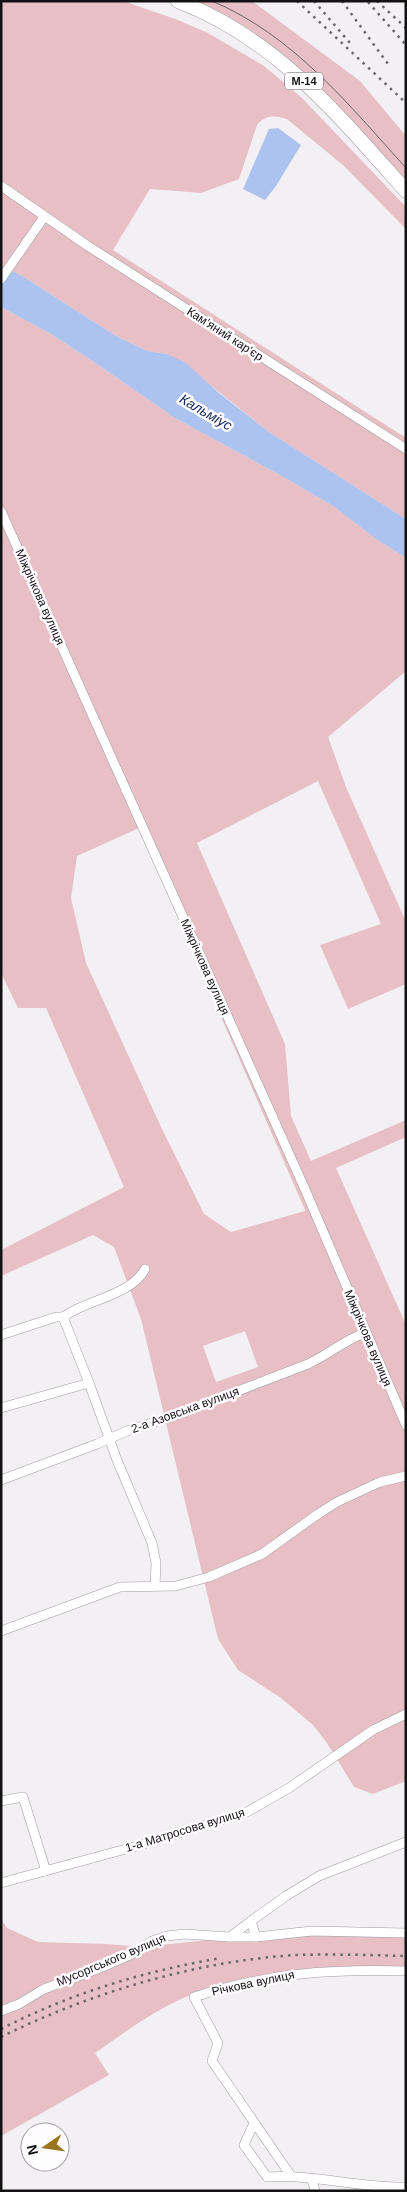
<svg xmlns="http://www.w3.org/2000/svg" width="407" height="2192" font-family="Arial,sans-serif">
  <rect width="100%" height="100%" fill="#f2f0f3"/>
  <g fill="#e7bfc5" fill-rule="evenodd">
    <path d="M1 1H123L178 20 208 33 264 66 302 98 406 207V229L344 166 287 119C275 115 265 115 257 125L239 179 201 193 150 189 113 250 406 438V519L269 432 204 380 167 354 147 351 116 336 22 276 1 265Z"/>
    <path d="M188 1H252L360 81 406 136V182C365 138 327 87 278 51 253 33 216 16 188 1Z"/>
    <path d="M1 307 51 334 91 360 175 418 287 479 333 506 376 539 406 558V671L328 737 346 787 406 922V984L348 1009 320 945 381 924 318 781 197 843 285 1044 291 1116 311 1161 406 1120V1137L336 1168 406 1325V1781L373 1794 354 1787 327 1743 313 1725 281 1698 238 1670 218 1639 141 1319 114 1247 93 1235 1 1276V1250L124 1187 46 1008H18L1 973ZM139 828 305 1210V1211L231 1232 204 1214 162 1129 86 963 71 898 77 856ZM245 1331 258 1367 216 1382 203 1346Z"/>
    <path d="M1 1919 7 1928 38 1942 107 1944 143 1947 226 1938 406 1932V1967C325 1967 237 1967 165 2007 141 2020 118 2037 95 2053L109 2075 1 2136Z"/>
  </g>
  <g fill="#acc2ef">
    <polygon points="278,128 301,145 276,186 265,200 243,189 269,129"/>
    <polygon points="1,265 22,276 116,336 147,351 167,354 186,363 219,393 269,432 406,519 406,558 376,539 333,506 287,479 175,418 91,360 51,334 1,307"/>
  </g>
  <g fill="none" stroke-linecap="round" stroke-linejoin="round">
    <g stroke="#9e9c9f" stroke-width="10">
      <g id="minor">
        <polyline points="1,186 88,246 406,449"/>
        <polyline points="1,279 44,217"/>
        <polyline points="1,511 304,1187 406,1425"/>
        <polyline points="1,1335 56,1317 63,1317"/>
        <path d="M89 1383 63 1317C86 1300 132 1295 145 1269"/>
        <polyline points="1,1408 89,1383 117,1460 152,1543 156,1563 155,1586"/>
        <path d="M1 1480 97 1444 127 1431 173 1416 308 1364C328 1355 344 1340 365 1333"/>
        <polyline points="1,1631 120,1587 176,1586 209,1577 262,1554 318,1514 337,1502 380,1482 406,1476"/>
        <polyline points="1,1801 23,1797 46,1871"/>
        <polyline points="1,1883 137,1846 247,1812 289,1788 373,1730 406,1714"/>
        <polyline points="251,1921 286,1896 319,1876 406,1842"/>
        <polyline points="230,1937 251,1921 256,1937"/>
        <polyline points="1,2011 19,2004 44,1989 105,1966 137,1952 152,1941 167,1936 185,1934 229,1937 256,1937 312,1931 406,1933"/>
        <path d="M254 2123 244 2145 267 2177C313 2174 359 2188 406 2187"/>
        <path d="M291 2176 212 2061 218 2043 194 1997C268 1973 329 1969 406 1971"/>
        <polyline points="312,2179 315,2191"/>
      </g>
    </g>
    <g stroke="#9e9c9f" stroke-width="15">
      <path id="trunk" d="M178 1C277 39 338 115 406 191"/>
    </g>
    <use href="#minor" stroke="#fff" stroke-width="9"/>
    <use href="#trunk" stroke="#fff" stroke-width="14"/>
    <path stroke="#696769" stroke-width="1" d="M212 1C293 35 349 105 406 168"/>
    <g stroke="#696769" stroke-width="2.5" stroke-dasharray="2.5 5" stroke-linecap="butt">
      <polyline points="297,1 406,103"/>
      <polyline points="314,1 350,43"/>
      <polyline points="342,1 388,64"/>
      <polyline points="377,1 406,28"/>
      <polyline points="368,2 406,45"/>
      <path d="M1 2029C71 1993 145 1971 221 1958"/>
      <path d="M1 2037C90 1993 196 1961 296 1955 332 1954 369 1955 406 1956"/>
    </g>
  </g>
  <g text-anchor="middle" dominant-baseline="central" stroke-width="5" stroke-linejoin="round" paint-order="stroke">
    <rect fill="#fffdff" stroke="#5a585a" stroke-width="1" x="285" y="72.5" width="38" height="17" rx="4"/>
    <g font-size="11" font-weight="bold" fill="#131213">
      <text x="304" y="81">М-14</text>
    </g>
    <g font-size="12" fill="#131213" stroke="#fffdff">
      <text transform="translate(225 334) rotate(33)">Кам'яний кар'єр</text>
      <text transform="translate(40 597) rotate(66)">Міжрічкова вулиця</text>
      <text transform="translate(205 967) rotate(66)">Міжрічкова вулиця</text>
      <text transform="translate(368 1338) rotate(67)">Міжрічкова вулиця</text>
      <text transform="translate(185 1410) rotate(-20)">2-а Азовська вулиця</text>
      <text transform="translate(185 1830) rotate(-17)">1-а Матросова вулиця</text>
      <text transform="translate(111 1960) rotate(-23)">Мусоргського вулиця</text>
      <text transform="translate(253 1983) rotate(-12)">Річкова вулиця</text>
    </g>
    <g font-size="14" font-style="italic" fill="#152a5f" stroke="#fffdff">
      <text transform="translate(206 412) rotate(30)">Кальміус</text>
    </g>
  </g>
  <rect width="407" height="2192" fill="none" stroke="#131213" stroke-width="5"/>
  <g transform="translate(45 2147) rotate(257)"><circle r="24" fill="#fffdff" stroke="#a19fa1"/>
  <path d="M0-4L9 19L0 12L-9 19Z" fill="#98751f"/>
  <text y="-8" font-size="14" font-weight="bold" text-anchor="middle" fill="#131213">N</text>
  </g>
</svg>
